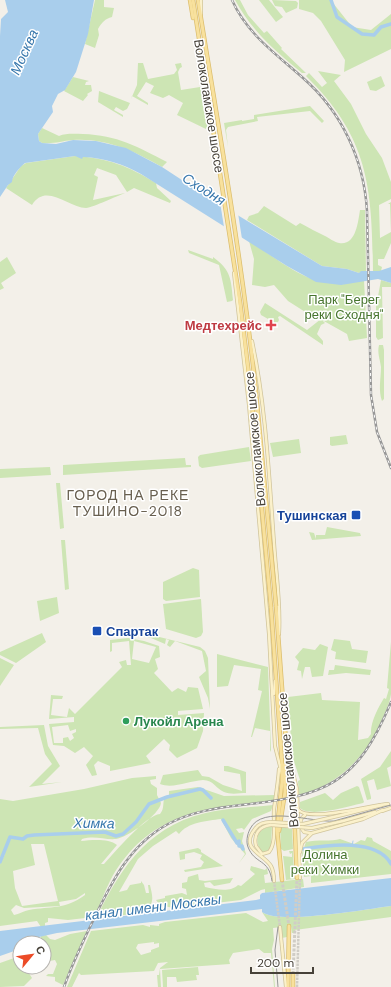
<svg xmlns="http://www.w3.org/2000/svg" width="391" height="987" font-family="'DM Sans',sans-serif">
  <rect width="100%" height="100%" fill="#f3f0e9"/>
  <g fill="#cde5b4" fill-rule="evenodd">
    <path d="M95 0H104V7L114 8 112 17C105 19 102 22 98 29L99 35 95 48 85 44Z"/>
    <path d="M235 0H240L248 15 264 33 267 31 282 48 281 49 306 73H302C276 52 251 30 235 0Z"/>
    <polygon points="259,0 269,0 283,17 276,22"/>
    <polygon points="272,0 296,1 298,3 297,8 286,13 282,7 275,6"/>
    <polygon points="299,0 333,0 333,3 352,27 371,30 391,14 391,49 344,72 345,60 321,21 313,13 299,9"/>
    <polygon points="138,63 143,63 148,79 174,74 177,70 175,64 181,63 182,67 180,68 178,72 181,90 200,87 202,88 203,107 208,124 206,129 177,115 183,103 169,95 163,98 150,93 154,86 146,82 137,96 148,103 148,105 132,96 131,99 137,85"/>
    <path d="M318 71 341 75 334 81 351 104 366 134 382 158 391 182V199L379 205 380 238 391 232 390 204H388L391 202V243L384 259H378V265L382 267 381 271 373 272C372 187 369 138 306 76L309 73 322 87 327 83Z"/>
    <polygon points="381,76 385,86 376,91 370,90 367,82"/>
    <polygon points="73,77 89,81 86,82 85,85 91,85 92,91 87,94 88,95 83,101 64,91"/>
    <polygon points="99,91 130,103 127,109 123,111 116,107 114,110 123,115 123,117 98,102"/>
    <polygon points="310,106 324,121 322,123 310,111 257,117 258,121 228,127 226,130 228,147 224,123 242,120 242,121 254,119 254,115"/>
    <path d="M42 128 59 136C66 133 75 134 83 134 117 135 138 147 167 162L162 167C134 151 106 138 73 140 61 141 55 144 42 143L39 141 38 134Z"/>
    <path d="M75 156C108 158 128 166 156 183L157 188 171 201 170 203 134 188 127 192 116 175 97 168 94 175 98 177 93 200 125 193C117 196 94 207 86 208 69 208 46 182 32 205L6 188 21 166 26 163Z"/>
    <path d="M264 206 296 226 300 223C309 228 317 232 325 236 329 238 334 242 339 243 356 246 358 222 360 210H365L366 271 359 273 347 269 322 266 247 220 249 216 258 213Z"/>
    <path d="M249 241C291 267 311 292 364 280L367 338 349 341 347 334 322 320 325 323 321 325 317 334 323 341V345L280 316 278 317 279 320 277 324 261 315 260 312 265 303 307 330 321 319 310 315 288 301 274 285 265 287 252 285 254 259Z"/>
    <path d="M188 250 213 259V257C231 270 231 279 233 300L232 301 227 302 219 265 189 253Z"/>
    <polygon points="7,257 16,273 1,283 4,288 0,290 0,262"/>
    <polygon points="381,280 391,283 391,287 382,287 383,338 378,340 376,337 376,307"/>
    <path d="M379 345H383L384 350V399L382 401C378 390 381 378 381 367 380 359 377 353 379 345Z"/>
    <polygon points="346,435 348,444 332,446 330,445 330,437"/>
    <polygon points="299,439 301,453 273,457 270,443"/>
    <polygon points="249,447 251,461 202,468 199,466 198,457 200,455"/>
    <polygon points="185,458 186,465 191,465 191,467 63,475 63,465"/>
    <polygon points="50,467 51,475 0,478 0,469"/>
    <polygon points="56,483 60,483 64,528 60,529"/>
    <polygon points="327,527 360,533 361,536 312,540 309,532 314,533 316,539 316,535 325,535"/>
    <polygon points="61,540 65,540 69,589 65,590"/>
    <polygon points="193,568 199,570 200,597 166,601 163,599 163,582"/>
    <polygon points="57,597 59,613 40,621 37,601"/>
    <polygon points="201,599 203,632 201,636 196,638 166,629 163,604"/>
    <polygon points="135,631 200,647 205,651 208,658 210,709 208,698 199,677 206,671 202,651 175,641 170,647 167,645 169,640 166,639 165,644 151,638 135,634"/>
    <polygon points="42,633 46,642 16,663 0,655 0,652"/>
    <path d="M128 638 144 641 159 646 160 657 155 659 158 669 154 673 172 692 178 688 186 692 188 687 198 688 203 709 178 711V715L204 713 203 731 197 748 177 758 169 750 170 745 164 739 146 756 151 763 110 771V766L98 761 94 765 97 775 92 776 86 765 93 756 84 747 75 753 64 746 53 745 49 724 74 722V717L49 719 51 695 63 696 62 699H53L51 715 67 717 69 708 75 714 122 667 119 662 126 660 127 665H131L129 641 112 643V651L110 652V640ZM134 641 156 647 149 663 132 659ZM68 725 70 731 76 729V732L72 734 74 738 70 741 68 737 63 738V743H54L52 727Z"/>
    <polygon points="334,639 350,641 352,649 368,651 366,663 335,659 336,652 331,650"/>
    <path d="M391 642C391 659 391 677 391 694 390 703 385 712 382 720 366 757 339 784 299 796L298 781 300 780 292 755 288 697 321 693 322 700 360 702 358 740 368 738 371 734C370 723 378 708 384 698L386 699 389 689 387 688Z"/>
    <polygon points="320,644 328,647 323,676 312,677 310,667 305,667 302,679 301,671 297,670 299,662 295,657 303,648 315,650"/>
    <polygon points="217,654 268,667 271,750 270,752 270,731 255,728 252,737 251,737 262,691 258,690 261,669 234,665 228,686 217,687"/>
    <polygon points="0,658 14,665 0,686"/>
    <polygon points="335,665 371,670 370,675 346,673 328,675 329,670 334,670"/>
    <polygon points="44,725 48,746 60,766 42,784 62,782 29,787 52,764 45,754 38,728 0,729 0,727"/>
    <polygon points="391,751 391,766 387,768 391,786 377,790 374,779 367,781 371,797 371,799 367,800 361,779 380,767"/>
    <path d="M224 766H228L246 772V793C240 793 231 795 224 792 216 789 214 780 203 780 189 781 173 789 160 784L163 775 198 770 202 776 209 777 223 785 242 791 240 774 224 771Z"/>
    <path d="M156 776V779L150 780 151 784 157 788V795L161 803C160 814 127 838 116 839 104 840 95 835 82 839L81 841C91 840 109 838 117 845L101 864H104C115 852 146 815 160 814 165 808 162 803 165 797L169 796V791L198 787 224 796 275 795 274 801C204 807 147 813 110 881 104 893 100 905 94 917L68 920 48 918V922L45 923V926L41 927 37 921 0 926V864L5 854 3 852 0 858V799L13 801 84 789 132 778ZM31 844H44L58 901 22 906 15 888 13 871 35 865ZM85 893V895C65 910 51 906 29 910 24 911 19 914 14 915L11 910 16 905 24 908 60 906 59 902 76 899Z"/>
    <path d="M357 786 359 787 364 802 363 803C350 806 310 818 300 808V802L325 793 333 800 341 793Z"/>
    <path d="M273 805 271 811 252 819 244 830 242 828 236 829 239 833 244 832 242 841 246 854 239 863 245 854 231 838 221 819C207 821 188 822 179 834L176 831 153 846 138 859 119 892 127 890 130 885 141 883V881L144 885 146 893H149L148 885H150C151 890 153 896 152 901 150 916 110 916 97 917 122 864 152 822 215 811 234 808 253 807 273 805Z"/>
    <path d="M272 826 271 847 265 853 262 852C253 841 257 828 272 826Z"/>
    <polygon points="280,827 292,829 293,849 284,851 281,849"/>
    <path d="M367 837 372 838 373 841 391 851V874L311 883V876L304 877 302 853 306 842C317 839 332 842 340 839L354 844 361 840 365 841Z"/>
    <polygon points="198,848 201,850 201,852 223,866 185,872 184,870 201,867 204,862 200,859 202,855 194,852 185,854 185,859 180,860 179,852"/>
    <polygon points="289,851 293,851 294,874 291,875 294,875 295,879 286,880 283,856 292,857 292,853 290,854"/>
    <path d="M251 866 265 870 267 868 268 874 264 875 265 883 303 879 304 887 265 893V889L261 890 241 900 173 908 160 905 156 900 165 898V896L182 893 187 895 186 889 182 888V883L187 882 188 877 198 874 199 880 205 881 233 878 230 883 214 886 210 882 204 883 205 887C215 889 230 893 238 885L241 886 255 874 250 870Z"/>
    <path d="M391 906V917L295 930V933H292L291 926H287V937L282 938 281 927 273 928 274 940 272 949 275 987H274L271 953H264L259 949 233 953 229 960 230 964 160 969 161 987H158L157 975H159L160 968 168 962 158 963 154 971 81 975 79 973 72 987H67L91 931 143 925 150 927V925L159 926V924L165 922 246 913 263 922 268 921 262 912C279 925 367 909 391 906ZM154 942V944L159 943V947L151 950V952L141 955 136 948 138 944Z"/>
    <polygon points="87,931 63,985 55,981 55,977 46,976 48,974 53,974 57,964 55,960 44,962 44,943 40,943 41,936 46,935 50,939 55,940 70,934"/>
    <polygon points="17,957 20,959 20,967 25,967 32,978 24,986 0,987 0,963"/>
    <polygon points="198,967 199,975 196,975 197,980 177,982 176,977 167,977 167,987 163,987 162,970"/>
  </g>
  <g fill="#a9ceec">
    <path d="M5 0H94L88 34 76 72 65 90 58 94 52 106 53 112 38 134 39 141 42 143 56 144 73 140 96 141 126 148 162 167 211 199 322 266 347 269 359 273 361 271H379L391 267V283L378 279 341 285 316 282 287 266 141 174C123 164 105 158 83 157L82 159 75 156 25 163C20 167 12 176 12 182L8 185 0 197V36L1 19 8 12Z"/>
    <path d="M391 878V906C367 909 279 925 262 912V909L57 933 39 937 33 943H20V949L0 956V931L256 900 260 899V895L262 893Z"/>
  </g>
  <polygon fill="#f3f0e9" points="220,202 238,213 242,239 224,227"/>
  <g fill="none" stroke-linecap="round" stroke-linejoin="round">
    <polyline stroke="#a9ceec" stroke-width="1" points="352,846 353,841"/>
    <g stroke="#a9ceec" stroke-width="3.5">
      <polyline points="331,0 337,17 362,34 374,35 381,27 391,24"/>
      <polyline points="223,820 237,843 239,841 239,846 242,846 243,849"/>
      <path d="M303 849C328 845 377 838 391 864"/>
      <polyline points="0,862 10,837 23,839 27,836 34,835 105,832 116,836 123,834 136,822 149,804 167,797 200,789 203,790 211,798"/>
    </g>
    <g stroke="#d0cdc6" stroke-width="2.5" stroke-dasharray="2.5 1" stroke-linecap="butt">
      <polyline points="274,881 280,927"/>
      <polyline points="297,987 300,878"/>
    </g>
    <g stroke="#d0cdc6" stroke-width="3" stroke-dasharray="3 1.5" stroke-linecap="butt">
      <polyline points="282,880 289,926"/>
      <polyline points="293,974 297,878"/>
    </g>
    <g stroke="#d0c49b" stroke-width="4">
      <g id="secondary">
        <polyline points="201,0 201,14"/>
        <polyline points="234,273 249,405 269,634 275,746 282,774"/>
        <path d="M252 341C266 407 269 476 274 543 276 574 281 604 279 634"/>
        <polyline points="274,694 275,681"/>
        <polyline points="289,758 297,789 300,878"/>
        <path d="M298 809C306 823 372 805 388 804"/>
        <polyline points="382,811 391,808"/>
        <polyline points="305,815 301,819 300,826 304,832 310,833"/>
        <polyline points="342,815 382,805"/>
        <polyline points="343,821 375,812"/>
        <path d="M271 822C265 822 259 823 255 829 239 849 264 854 271 866 273 870 274 876 274 881"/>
        <path d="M271 825C259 826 253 835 256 846L262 854 269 852C277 842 273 822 274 809 276 795 278 783 279 769"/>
        <polyline points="300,852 302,843 312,833 363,819 383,810"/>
        <polyline points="280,927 286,987"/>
      </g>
    </g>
    <g stroke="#dcbe6e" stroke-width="4.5">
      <g id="primary">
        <polyline points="190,0 193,18"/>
        <polyline points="193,0 240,302 251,392"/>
        <path d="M198 0C219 130 242 260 256 392"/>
        <polyline points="276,606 287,756 293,787 297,878"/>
        <polyline points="271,607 282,764 282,782 277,829 282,880"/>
        <polyline points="279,831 285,792 284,765"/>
        <polyline points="293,974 293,987"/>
        <polyline points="288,987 289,926"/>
      </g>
    </g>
    <use href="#secondary" stroke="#fbf1cb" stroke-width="2.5"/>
    <use href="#primary" stroke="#f8e19d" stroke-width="3"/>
    <g stroke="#979797" stroke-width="1">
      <path d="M272 881C269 858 255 865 248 847 246 842 247 835 250 829 262 804 313 823 334 821L391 805"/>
      <polyline points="278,927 275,950 278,987"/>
    </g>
    <g stroke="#979797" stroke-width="2.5">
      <g id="rail">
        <path d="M232 0C247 34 276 54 303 78 342 112 364 160 367 211L371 395 377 432 391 468"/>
        <path d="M64 987C71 967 80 948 89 929 109 888 126 847 168 824 191 812 215 808 241 805 326 796 357 784 391 702"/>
      </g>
    </g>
    <use href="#rail" stroke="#fff" stroke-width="1" stroke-dasharray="3" stroke-linecap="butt"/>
    <g stroke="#d0c49b" stroke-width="4" stroke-linecap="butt">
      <g id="secondary-bridge">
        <polyline points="271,822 303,824 342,815"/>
        <polyline points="271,825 312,828 343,821"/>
      </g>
    </g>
    <g stroke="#dcbe6e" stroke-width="4.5" stroke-linecap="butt">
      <g id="primary-bridge">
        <polyline points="251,392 271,607"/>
        <polyline points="256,392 276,606"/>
      </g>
    </g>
    <use href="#secondary-bridge" stroke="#fbf1cb" stroke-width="2.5"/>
    <use href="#primary-bridge" stroke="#f8e19d" stroke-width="3"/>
  </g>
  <path fill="#e0444e" stroke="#fff" stroke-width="1.5" d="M269 319h4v4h4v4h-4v4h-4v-4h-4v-4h4z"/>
  <g fill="#1a4fb4" stroke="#fff" stroke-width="1.5">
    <rect x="351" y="510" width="10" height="10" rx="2"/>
    <rect x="92" y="626" width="10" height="10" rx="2"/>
  </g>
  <circle fill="#2e9e5b" stroke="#fff" stroke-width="1.5" cx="126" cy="721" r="4"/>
  <g text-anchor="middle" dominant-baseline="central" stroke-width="3" stroke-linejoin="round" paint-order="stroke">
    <g font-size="13" fill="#464138" stroke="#fff">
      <text transform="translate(209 106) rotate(81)">Волоколамское шоссе</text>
      <text transform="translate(255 439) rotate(-95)">Волоколамское шоссе</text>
      <text transform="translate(288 760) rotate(-95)">Волоколамское шоссе</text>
    </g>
    <g font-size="13" fill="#47752e" stroke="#fff">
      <text x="344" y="299">Парк "Берег<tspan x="344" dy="15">реки Сходня"</tspan></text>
      <text x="325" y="854">Долина<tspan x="325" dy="15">реки Химки</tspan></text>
    </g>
    <g font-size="13" font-weight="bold" fill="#be3a42" stroke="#fff" text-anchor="end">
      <text x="262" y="325">Медтехрейс</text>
    </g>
    <g font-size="13" font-weight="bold" fill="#164399" stroke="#fff" text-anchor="end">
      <text x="347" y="515">Тушинская</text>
      <text x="106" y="631" text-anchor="start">Спартак</text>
    </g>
    <g font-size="13" font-weight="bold" fill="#27864d" stroke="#fff" text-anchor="start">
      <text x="134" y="721">Лукойл Арена</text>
    </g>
    <g font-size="14" font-style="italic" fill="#3777ac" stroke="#fff">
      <text transform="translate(24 52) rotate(-66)">Москва</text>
      <text transform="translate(204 189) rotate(32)">Сходня</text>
      <text transform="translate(94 823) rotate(1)">Химка</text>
      <text transform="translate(153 907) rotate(-7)">канал имени Москвы</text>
    </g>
    <g font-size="14" letter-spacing="1" fill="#685f4f" stroke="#fff">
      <text x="128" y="495">ГОРОД НА РЕКЕ<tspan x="128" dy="16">ТУШИНО-2018</tspan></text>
    </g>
  </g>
  <g transform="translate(32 955) rotate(61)"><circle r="19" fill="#ffffff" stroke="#b5b3af"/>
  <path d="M0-3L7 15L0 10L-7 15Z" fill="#ec4b27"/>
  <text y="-6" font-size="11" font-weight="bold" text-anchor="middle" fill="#464138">С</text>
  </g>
  <path d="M251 967v6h62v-6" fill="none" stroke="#464138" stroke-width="2"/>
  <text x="257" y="967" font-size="12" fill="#464138" stroke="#ffffff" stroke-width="3" paint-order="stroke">200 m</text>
</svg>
